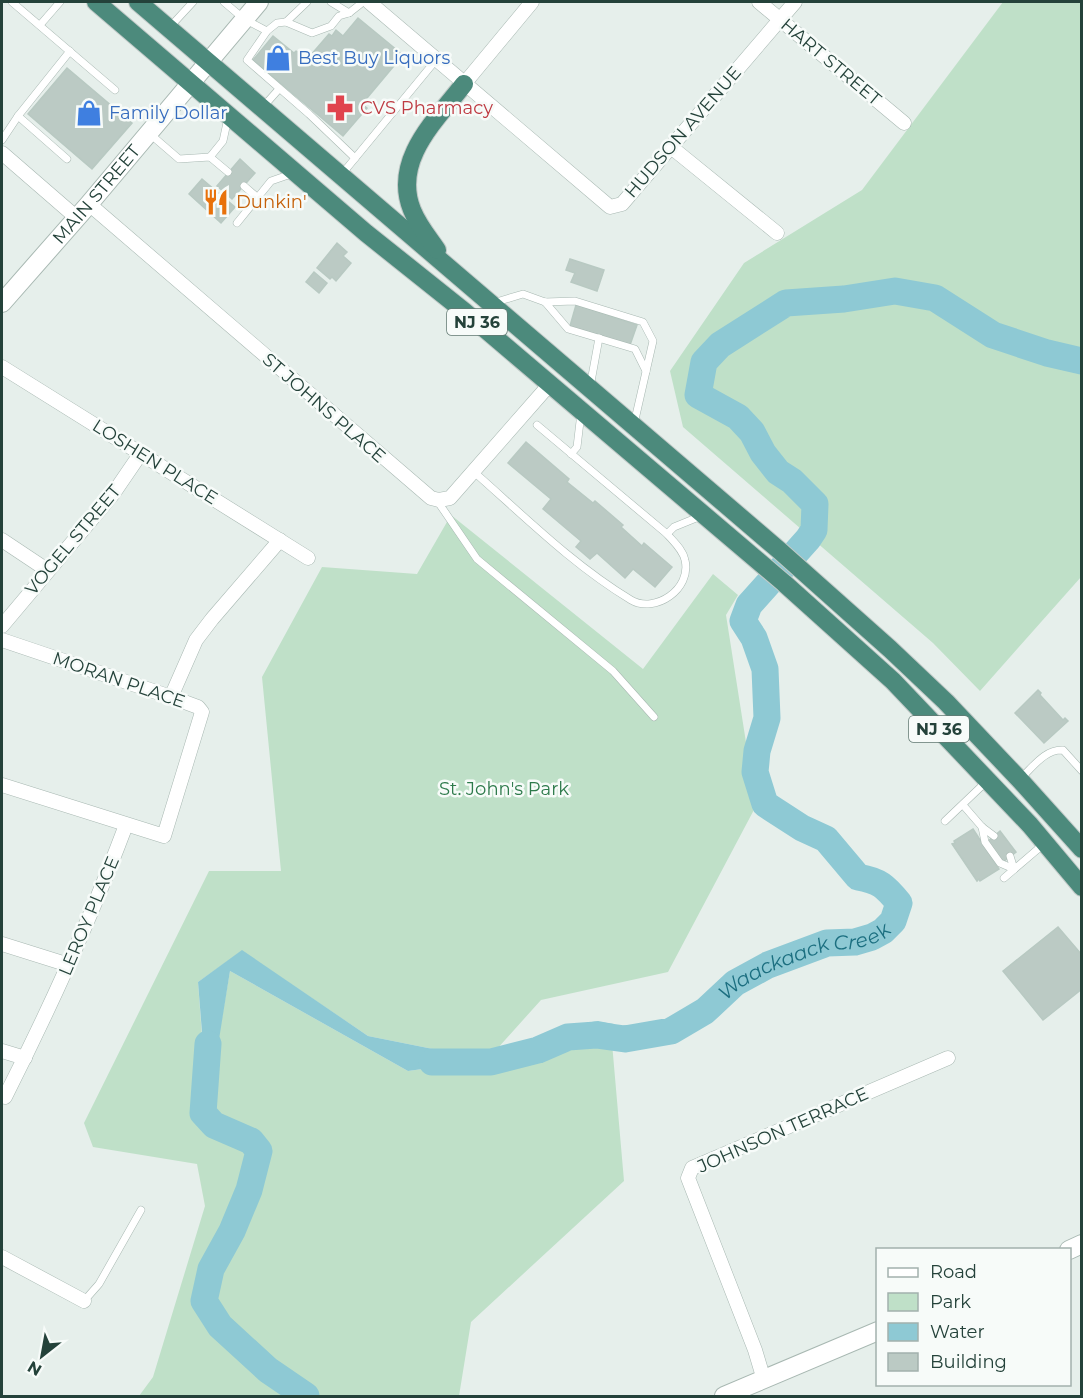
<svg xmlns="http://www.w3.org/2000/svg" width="1083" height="1398" font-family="Montserrat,sans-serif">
  <rect width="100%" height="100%" fill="#e6efeb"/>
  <g fill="#bfe0c8">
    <polygon points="1003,2 1081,2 1081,577 980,691 933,643 683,427 670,371 744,263 862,190"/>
    <polygon points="451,515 643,669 713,574 738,595 726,615 756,806 668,972 541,1000 496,1050 453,1053 368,1036 242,951 198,982 207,1104 230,971 408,1071 612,1043 624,1181 471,1322 459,1396 139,1396 153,1377 205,1206 197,1164 93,1147 84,1123 209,871 281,871 262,677 322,567 417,574"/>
  </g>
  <polygon fill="#8ec9d4" points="242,950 368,1036 453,1053 517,1049 579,1024 598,1021 614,1024 618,1036 612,1043 408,1071 230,971 208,1108 198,982"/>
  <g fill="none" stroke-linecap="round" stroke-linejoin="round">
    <g stroke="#8ec9d4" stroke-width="27">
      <polyline points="208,1044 203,1113 214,1125 251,1141 259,1151 249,1190 232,1231 211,1269 204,1301 220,1326 268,1370 306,1396"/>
      <path id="s1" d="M432 1062H491L538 1050 568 1037 596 1035 625 1039 671 1031 705 1011 735 983 768 965 827 943 855 942 872 937 883 931 893 921 899 903C885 886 880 881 858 877L826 839 802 828 765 804 755 772 757 751 767 718 765 669 754 638 743 621 749 605 808 539 814 530 815 504 792 481 778 472 763 453 752 432 738 417 698 395 704 362 720 345 786 303 844 299 895 291 935 298 993 335 1047 353 1082 361"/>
    </g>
  </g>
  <g fill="#bbcac4" stroke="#b8c9c2" stroke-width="1.5">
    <polygon points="358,18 403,55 362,104 367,108 343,136 253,60 273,36 294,53 296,51 310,56 329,34 332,36 336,30 343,36"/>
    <polygon points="67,68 132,123 92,169 28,114"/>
    <polygon points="240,159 255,173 232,199 217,186"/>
    <polygon points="202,179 235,207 221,223 189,194"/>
    <polygon points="337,243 347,252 343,256 351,263 336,281 332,277 330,279 317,268"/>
    <polygon points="570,259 604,270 597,291 571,282 575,273 566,270"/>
    <polygon points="314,272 327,283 319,293 306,282"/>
    <polygon points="576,305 637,325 630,345 570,326"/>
    <polygon points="526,442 569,479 567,482 593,503 595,501 623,525 621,527 642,546 644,543 672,567 655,587 633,569 625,578 597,553 590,559 576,547 581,541 543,509 551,499 508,463"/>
    <polygon points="1038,690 1041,693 1040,695 1063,720 1065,718 1068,721 1044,743 1015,713"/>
    <polygon points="973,829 999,869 980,881 979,879 977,881 952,844 955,843 954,841"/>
    <polygon points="1000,831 1016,852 1003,862 987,842"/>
    <polygon points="1058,927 1082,955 1082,989 1043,1020 1003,971"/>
  </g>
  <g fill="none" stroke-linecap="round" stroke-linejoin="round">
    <g stroke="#a8b8b2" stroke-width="8">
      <g id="service">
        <polyline points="12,2 115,90"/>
        <polyline points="224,2 244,19 267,31"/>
        <polyline points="307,2 286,22 277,23 267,31 247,60 309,114 355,158"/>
        <polyline points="331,2 349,13 363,2"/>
        <polyline points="286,22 312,33 331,26 339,16 349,13"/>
        <polyline points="40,25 60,2"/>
        <polyline points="169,28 193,2"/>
        <polyline points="263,107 279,89"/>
        <polyline points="18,116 67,159"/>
        <polyline points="150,134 179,159 210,157 228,172"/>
        <polyline points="2,140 18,116 70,51"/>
        <polyline points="210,157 223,141 228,118"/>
        <polyline points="342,174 436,60"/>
        <polyline points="244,186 258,198"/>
        <polyline points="237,223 271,181 294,173"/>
        <polyline points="545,302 568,329 635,349 646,371"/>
        <polyline points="493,303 523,294 545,302 575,301 643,322 653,341 634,424"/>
        <polyline points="590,387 599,338"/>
        <polyline points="571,454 577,447 581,413"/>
        <path d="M474 472C524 516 573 565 631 600 655 614 692 589 685 560 683 550 674 542 667 534L537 425"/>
        <polyline points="436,499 477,559 613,671 654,717"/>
        <polyline points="667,534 674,527 701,516"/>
        <path d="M1021 778C1033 767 1045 749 1063 750L1082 771"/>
        <polyline points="963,805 982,827 994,836"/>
        <polyline points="945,821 987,781"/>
        <polyline points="982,827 985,842 1000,863 1014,869"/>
        <polyline points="1010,856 1014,869"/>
        <polyline points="1004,878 1045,843"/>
        <polyline points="84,1301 99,1284 141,1210"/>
      </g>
    </g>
    <g stroke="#a8b8b2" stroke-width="15">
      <g id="minor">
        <polyline points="369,2 610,207 622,204 795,2"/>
        <polyline points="759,2 904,123"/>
        <polyline points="464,84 532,2"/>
        <polyline points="671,147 777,233"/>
        <polyline points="2,153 77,218"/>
        <polyline points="89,204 431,498 439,500 450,498 550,384"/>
        <polyline points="2,367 308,558"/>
        <polyline points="2,540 47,570"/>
        <polyline points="2,626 113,494 141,453"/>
        <polyline points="2,640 171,697 198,707 202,712 164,836 2,785"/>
        <polyline points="171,697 196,640 212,619 280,540"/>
        <polyline points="2,944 69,965"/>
        <polyline points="2,1051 25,1058"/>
        <path d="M5 1097C50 1008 91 918 126 825"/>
        <polyline points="2,1257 84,1301"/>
        <polyline points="764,1380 755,1350 688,1178 692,1168 948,1058"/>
      </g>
    </g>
    <g stroke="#a8b8b2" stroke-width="20">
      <g id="tertiary">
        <path id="s2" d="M2 303 89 204 259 2"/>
        <polyline points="1069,1250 1082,1244"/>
        <polyline points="724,1396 878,1331"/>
      </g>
    </g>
    <g stroke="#c2cac8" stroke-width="20">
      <g id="trunk">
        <polyline points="96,2 366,233 465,312 784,583 893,681 1030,825 1082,887"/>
        <polyline points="138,2 780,551 890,649 946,702 1019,779 1082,849"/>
        <path d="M437 250C428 237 418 225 412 210 392 160 436 120 464 84"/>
      </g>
    </g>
    <use href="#service" stroke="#fff" stroke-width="7"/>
    <use href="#minor" stroke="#fff" stroke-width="14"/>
    <use href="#tertiary" stroke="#fff" stroke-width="18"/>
    <use href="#trunk" stroke="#4c8a7c" stroke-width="18"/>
  </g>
  <defs>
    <g id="shop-bare" transform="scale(2.07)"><path d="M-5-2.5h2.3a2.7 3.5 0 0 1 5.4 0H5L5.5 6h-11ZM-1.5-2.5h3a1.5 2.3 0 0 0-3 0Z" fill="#3f7fe0" stroke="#f7fbf9" stroke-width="2.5" paint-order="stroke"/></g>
    <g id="pharmacy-bare" transform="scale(2.07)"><path d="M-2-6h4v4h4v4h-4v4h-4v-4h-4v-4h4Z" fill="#e0444e" stroke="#f7fbf9" stroke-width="2.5" paint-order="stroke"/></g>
    <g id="restaurant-bare" transform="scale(2.07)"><path d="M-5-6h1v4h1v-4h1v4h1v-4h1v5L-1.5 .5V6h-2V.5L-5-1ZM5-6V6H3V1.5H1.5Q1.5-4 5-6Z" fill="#e8710a" stroke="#f7fbf9" stroke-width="2.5" paint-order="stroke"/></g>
  </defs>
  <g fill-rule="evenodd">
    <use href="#shop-bare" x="278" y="58"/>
    <use href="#pharmacy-bare" x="340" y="108"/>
    <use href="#shop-bare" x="89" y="113"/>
    <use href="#restaurant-bare" x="216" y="202"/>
  </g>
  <g text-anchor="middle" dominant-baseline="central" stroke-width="5" stroke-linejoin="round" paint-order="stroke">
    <g fill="#f7fbf9" stroke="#637a73" stroke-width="1.5">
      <rect x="447" y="309" width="60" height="26" rx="4.5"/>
      <rect x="909" y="716" width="60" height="26" rx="4.5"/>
    </g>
    <g font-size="16" font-weight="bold" fill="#24423a">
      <text x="477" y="322">NJ 36</text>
      <text x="939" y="729">NJ 36</text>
    </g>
    <g font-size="18" fill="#366cbe" stroke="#f7fbf9" text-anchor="start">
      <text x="298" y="58">Best Buy Liquors</text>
      <text x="109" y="113">Family Dollar</text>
    </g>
    <g font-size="18" fill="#24423a" stroke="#f7fbf9">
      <text transform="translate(831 62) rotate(40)">HART STREET</text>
      <text transform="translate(683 132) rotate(-49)">HUDSON AVENUE</text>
      <text stroke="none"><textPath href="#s2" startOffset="144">MAIN STREET</textPath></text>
      <text transform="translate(324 408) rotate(41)">ST JOHNS PLACE</text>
      <text transform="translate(155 462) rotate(32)">LOSHEN PLACE</text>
      <text transform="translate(73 540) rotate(-50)">VOGEL STREET</text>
      <text transform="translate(119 680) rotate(19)">MORAN PLACE</text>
      <text transform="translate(89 916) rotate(-67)">LEROY PLACE</text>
      <text transform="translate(783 1130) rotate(-24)">JOHNSON TERRACE</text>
    </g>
    <g font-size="18" fill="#be3a42" stroke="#f7fbf9" text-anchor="start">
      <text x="360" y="108">CVS Pharmacy</text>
    </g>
    <g font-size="18" fill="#c56008" stroke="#f7fbf9" text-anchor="start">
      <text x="236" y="202">Dunkin'</text>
    </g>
    <g font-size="18" fill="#2d7a4b" stroke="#f7fbf9">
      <text x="504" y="789">St. John's Park</text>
    </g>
    <g font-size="20" font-style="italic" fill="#1c6f80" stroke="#f7fbf9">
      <text stroke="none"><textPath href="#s1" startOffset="398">Waackaack Creek</textPath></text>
    </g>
  </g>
  <rect width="1083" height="1398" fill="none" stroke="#24423a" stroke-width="6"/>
  <rect x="876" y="1248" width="195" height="138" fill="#f7fbf9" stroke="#a3b1ad" stroke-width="1.5"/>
  <rect x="888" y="1268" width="30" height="9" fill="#ffffff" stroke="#a3b1ad" stroke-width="1.5"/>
  <text x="930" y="1278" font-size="18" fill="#24423a">Road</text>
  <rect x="888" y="1293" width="30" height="18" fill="#bfe0c8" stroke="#a3b1ad" stroke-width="1.5"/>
  <text x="930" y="1308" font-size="18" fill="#24423a">Park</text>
  <rect x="888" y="1323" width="30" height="18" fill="#8ec9d4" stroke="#a3b1ad" stroke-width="1.5"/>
  <text x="930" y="1338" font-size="18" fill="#24423a">Water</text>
  <rect x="888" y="1353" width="30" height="18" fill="#bbcac4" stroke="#a3b1ad" stroke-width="1.5"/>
  <text x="930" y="1368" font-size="18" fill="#24423a">Building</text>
  <g transform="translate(42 1356) rotate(211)" stroke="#f7fbf9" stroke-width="4.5" paint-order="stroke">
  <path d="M0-4.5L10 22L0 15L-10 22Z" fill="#24423a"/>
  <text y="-9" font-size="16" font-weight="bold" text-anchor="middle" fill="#24423a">N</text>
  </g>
</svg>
